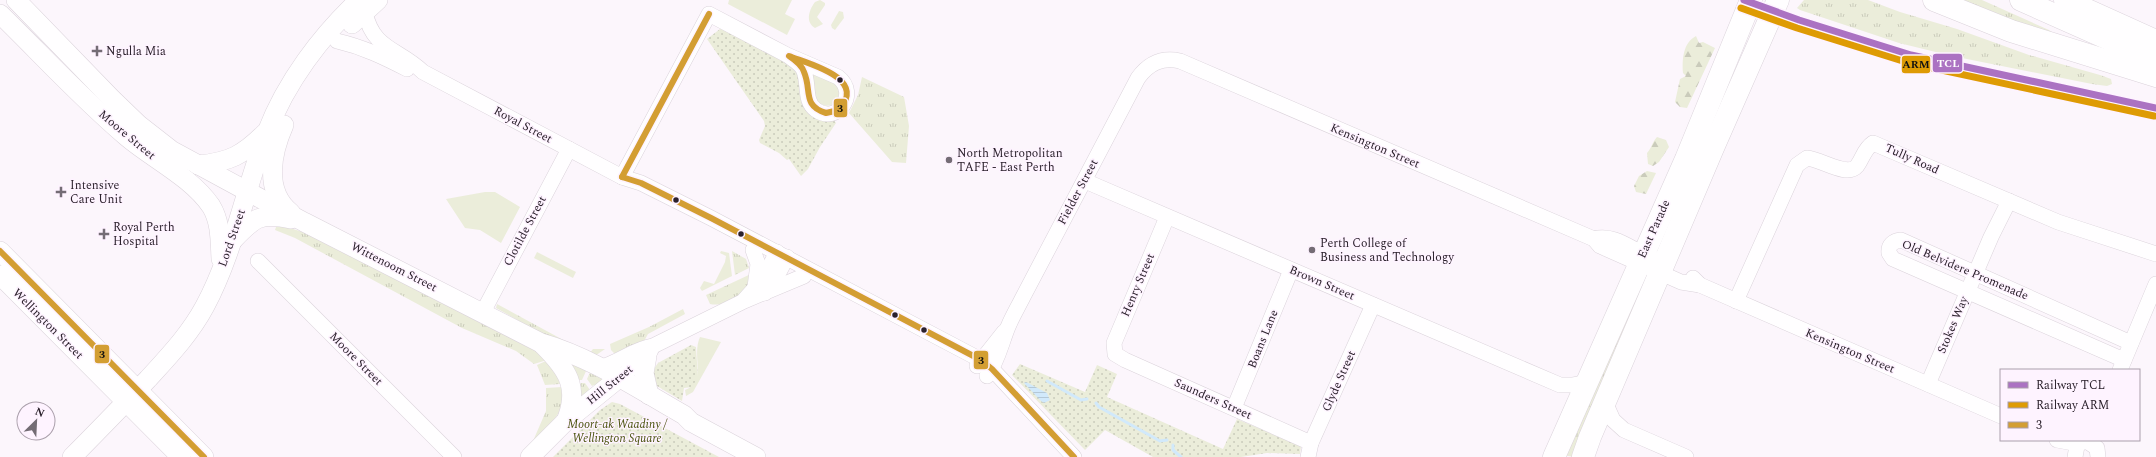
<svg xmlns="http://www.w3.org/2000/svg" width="2156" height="457" font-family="Spectral,serif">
  <defs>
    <pattern id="grass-tufts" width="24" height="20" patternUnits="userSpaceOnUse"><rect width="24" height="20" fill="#ebedda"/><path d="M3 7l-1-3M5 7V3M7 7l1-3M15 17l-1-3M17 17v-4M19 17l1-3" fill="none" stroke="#cacbbb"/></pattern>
    <pattern id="forest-firs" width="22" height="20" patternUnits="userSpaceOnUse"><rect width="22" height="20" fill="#ebedda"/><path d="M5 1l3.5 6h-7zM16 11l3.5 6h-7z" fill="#cacbbb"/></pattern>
    <pattern id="park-dots" width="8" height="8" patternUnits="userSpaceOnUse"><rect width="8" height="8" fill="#ebedda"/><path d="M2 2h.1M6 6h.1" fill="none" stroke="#cacbbb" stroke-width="1.8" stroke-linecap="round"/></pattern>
    <pattern id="water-rules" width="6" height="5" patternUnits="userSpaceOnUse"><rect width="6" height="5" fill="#d1e9fb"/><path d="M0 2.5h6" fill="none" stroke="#b4c8d7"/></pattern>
  </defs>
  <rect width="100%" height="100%" fill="#fcf6fc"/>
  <g fill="url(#grass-tufts)">
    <polygon points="1804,0 1868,0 1900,12 1957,29 2029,55 2100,75 2111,79 2112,84 2107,86 2092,84 1952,56 1899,43 1800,10 1797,8"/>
    <polygon points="1961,0 1982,0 2049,30 2058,37 2054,39"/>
    <polygon points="862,77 904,97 909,126 906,163 892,162 849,113 858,95"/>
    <polygon points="277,224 306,233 533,347 547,360 534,364 516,351 462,328 295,238 275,230"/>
    <polygon points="732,251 746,259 749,268 735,275"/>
    <path d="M753 273C752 276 751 282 749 285 742 297 724 307 710 304L706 295Z"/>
    <polygon points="1644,281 1650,283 1575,457 1562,455 1594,382 1612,353"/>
    <polygon points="497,304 589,354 593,349 605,349 592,358 566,347 496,308"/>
    <polygon points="683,309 685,314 648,334 643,343 617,356 611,350 610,344 649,327"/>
    <polygon points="548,360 553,364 560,384 545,385 537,365"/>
    <polygon points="570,361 587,369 582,380 578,380"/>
    <polygon points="591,370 606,376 596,387 594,385 592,386 587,379"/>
    <polygon points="581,383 585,383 590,390 580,399 580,385"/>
    <path d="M562 387C568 412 549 425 533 441L546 411V388Z"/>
  </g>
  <g fill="url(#forest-firs)">
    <path d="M1696 36 1699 43 1703 42 1715 48 1687 108 1680 107 1675 102 1680 79 1686 76 1683 73C1682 59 1683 43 1696 36Z"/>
    <path d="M1657 137 1666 140 1669 147 1659 162 1653 166 1648 164 1647 153C1652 148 1652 142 1657 137Z"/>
    <polygon points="1647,171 1656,173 1646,194 1636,192 1634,186 1639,176"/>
  </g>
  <g fill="url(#park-dots)">
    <polygon points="720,29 724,30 790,63 836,123 820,147 808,169 801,176 789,159 787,160 779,153 760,143 759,140 765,126 764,121 707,39"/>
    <polygon points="691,345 696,347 698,378 693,387 684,388 682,401 652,383 651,373 658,363"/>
    <polygon points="1020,364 1085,392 1097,365 1117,374 1107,397 1223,449 1237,419 1301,446 1300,454 1267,453 1241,457 1153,457 1105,430 1085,450 1012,375"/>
    <polygon points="612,402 620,404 719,457 553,457 600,410"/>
  </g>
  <g fill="#ebedda">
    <polygon points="729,0 792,0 785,14 795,19 787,35 728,4"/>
    <path d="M820 0 825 3V5L817 17 823 24 815 28C805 22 809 10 815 2Z"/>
    <polygon points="839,11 843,12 844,18 835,30 832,28 831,25"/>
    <path d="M811 71 835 82 840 88V100C830 107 826 108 816 101Z"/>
    <polygon points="485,192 495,192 520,207 501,243 480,230 465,228 446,199"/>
    <polygon points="721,251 729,253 732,276 702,291 700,288 704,281 714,284 725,262 726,256 720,253"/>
    <polygon points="537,252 576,272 573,278 534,258"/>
    <path d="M700 337 721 342 693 392 686 396 685 390C708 381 691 357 700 337Z"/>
  </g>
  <polygon fill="url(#water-rules)" points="1026,382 1047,393 1050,400 1044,403 1041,401 1024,383"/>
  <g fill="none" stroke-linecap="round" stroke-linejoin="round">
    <g stroke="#d1e9fb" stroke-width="3">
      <polyline points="1047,381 1081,400 1087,399"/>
      <polyline points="1096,403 1099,407 1160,441 1167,440"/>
      <polyline points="1173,445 1173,450 1181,457"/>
    </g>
    <g stroke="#dbd3db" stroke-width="16">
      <g id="minor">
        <path d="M365 12C373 50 398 48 423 72L622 177 641 183 711 218 981 360 992 369 1074 457"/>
        <path d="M337 41C363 47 384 57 407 69"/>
        <path d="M622 177 709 14 787 55 838 77C859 93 838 125 816 110 803 101 810 82 803 69 800 63 792 59 787 55"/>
        <polyline points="1085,181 1560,385 1572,385 1588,382"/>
        <polyline points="1167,217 1114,343 1115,354 1125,360 1311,443"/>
        <path d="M1594 239C1615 233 1633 251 1652 258"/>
        <polyline points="753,250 758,264 755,287"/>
        <polyline points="258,261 454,457"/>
        <polyline points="1693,278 1700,285 2001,416"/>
        <polyline points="765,293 776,278 787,257"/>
        <polyline points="745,299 763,279 777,252"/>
        <path d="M1736 301 1797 165 1807 158C1821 159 1847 178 1857 166 1863 158 1864 149 1873 143L2058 222 2156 254"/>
        <polyline points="483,312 569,149"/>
        <path d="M2124 360 1893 259 1889 253C1888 245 1893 241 1901 240L2131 343"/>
        <polyline points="977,366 1004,332"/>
        <path d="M599 368C618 363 634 349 653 346L744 301 804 276"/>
        <polyline points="2120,370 2156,284"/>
        <path d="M987 376C998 361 1001 344 1008 327 1012 317 1018 307 1023 297L1138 78C1149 63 1162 57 1180 61L1594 239 1600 246 1681 282 1700 285"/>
        <polyline points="619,378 647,356 651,350"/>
        <polyline points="1928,384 1991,237 2009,201"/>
        <polyline points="1605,402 1613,420 1624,430 1686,457"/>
        <polyline points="1234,408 1291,270"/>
        <polyline points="2057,440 2079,444"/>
        <polyline points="1308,457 1311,443 1373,305"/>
        <polyline points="2075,457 2077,446 2082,442 2088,442 2097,448 2098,457"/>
      </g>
    </g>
    <g stroke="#dbd3db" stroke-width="20">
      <g id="major">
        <path d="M16 0 112 99 139 125 171 150 304 222 541 343C591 357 638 389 684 415L691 422 756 457"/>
        <path d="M0 14C42 55 82 99 127 137 153 159 191 177 211 206 221 222 220 242 221 259"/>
        <polyline points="352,24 378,0"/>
        <path d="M284 125C272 152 263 191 291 213"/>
        <path d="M198 165C230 162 243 155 265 133"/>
        <path d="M233 240C254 218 260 212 291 219"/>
        <polyline points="0,251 204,457"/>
        <polyline points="0,275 181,457"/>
        <path d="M543 345C567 369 580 387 566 421"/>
        <polyline points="647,356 644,373 649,395"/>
        <path d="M72 457C98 431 123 405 148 379 169 356 190 334 205 306 234 252 245 189 267 132 286 82 321 36 359 0"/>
        <polyline points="530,457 566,421 619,378"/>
      </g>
    </g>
    <g stroke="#dbd3db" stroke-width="23">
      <g id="highway">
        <polyline points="1934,0 2011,31 2156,76"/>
        <polyline points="2021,0 2156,60"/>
        <polyline points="2065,0 2156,41"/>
        <polyline points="1554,457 1686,159 1751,0"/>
        <polyline points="1583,457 1590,437 1713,148 1778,0"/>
      </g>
    </g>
    <use href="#minor" stroke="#fffeff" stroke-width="15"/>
    <use href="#major" stroke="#fffeff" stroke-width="19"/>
    <use href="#highway" stroke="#fffeff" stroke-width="22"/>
    <g stroke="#fef3ff" stroke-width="9">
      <g id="bus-1">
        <path d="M789 56C809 64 868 78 839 110L826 113C802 106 812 90 804 72 802 65 795 60 789 56Z"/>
        <polyline points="622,177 641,183 711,218 981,360 992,369 1074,457"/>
        <polyline points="622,177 709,14"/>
        <polyline points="0,251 204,457"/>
      </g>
    </g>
    <use href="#bus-1" stroke="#d39e33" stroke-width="6"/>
    <g stroke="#fef3ff" stroke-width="10">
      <polyline id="rail-1" points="1744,0 1799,20 1911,55 2156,108"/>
    </g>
    <g stroke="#fef3ff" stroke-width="10">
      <polyline id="rail-2" points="1741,8 1797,28 1909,63 2154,116"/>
    </g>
    <use href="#rail-1" stroke="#ab72c2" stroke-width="7"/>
    <use href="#rail-2" stroke="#de9b04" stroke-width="7"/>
  </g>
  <g fill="#746c75" stroke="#fef3ff" stroke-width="1.5">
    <path d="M95 45h4v4h4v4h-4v4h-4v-4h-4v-4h4z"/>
    <circle cx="949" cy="160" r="4"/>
    <path d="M59 186h4v4h4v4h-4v4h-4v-4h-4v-4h4z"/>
    <path d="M102 228h4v4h4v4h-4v4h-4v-4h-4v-4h4z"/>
    <circle cx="1312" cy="250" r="4"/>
  </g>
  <g fill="#2b212c" stroke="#fef3ff" stroke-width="1.5">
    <circle cx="840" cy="80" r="3.5"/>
    <circle cx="676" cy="200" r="3.5"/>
    <circle cx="741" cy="234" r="3.5"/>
    <circle cx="895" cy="315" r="3.5"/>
    <circle cx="924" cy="330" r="3.5"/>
  </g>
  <g text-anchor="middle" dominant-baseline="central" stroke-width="3" stroke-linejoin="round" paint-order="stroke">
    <g font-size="12" fill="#2b212c" stroke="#fef3ff" text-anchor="start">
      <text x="106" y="51">Ngulla Mia</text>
      <text x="957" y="153">North Metropolitan<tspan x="957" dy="14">TAFE - East Perth</tspan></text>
      <text x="70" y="185">Intensive<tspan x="70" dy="14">Care Unit</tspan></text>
      <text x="113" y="227">Royal Perth<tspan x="113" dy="14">Hospital</tspan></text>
      <text x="1320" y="243">Perth College of<tspan x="1320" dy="14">Business and Technology</tspan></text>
    </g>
    <g font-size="12" fill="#2b212c" stroke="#fef3ff">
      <text transform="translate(523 125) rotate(28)">Royal Street</text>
      <text transform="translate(127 135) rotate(40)">Moore Street</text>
      <text transform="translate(1375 146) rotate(23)">Kensington Street</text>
      <text transform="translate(1912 159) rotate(24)">Tully Road</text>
      <text transform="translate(1078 192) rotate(-62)">Fielder Street</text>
      <text transform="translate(1654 229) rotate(-66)">East Parade</text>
      <text transform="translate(525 231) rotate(-62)">Clotilde Street</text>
      <text transform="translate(232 238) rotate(-71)">Lord Street</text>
      <text transform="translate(394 267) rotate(27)">Wittenoom Street</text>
      <text transform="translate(1965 270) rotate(23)">Old Belvidere Promenade</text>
      <text transform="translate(1322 283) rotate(23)">Brown Street</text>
      <text transform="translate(1138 285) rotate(-67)">Henry Street</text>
      <text transform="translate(48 324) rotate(45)">Wellington Street</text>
      <text transform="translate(1953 325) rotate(-67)">Stokes Way</text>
      <text transform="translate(1263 339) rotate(-68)">Boans Lane</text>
      <text transform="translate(1850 351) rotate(23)">Kensington Street</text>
      <text transform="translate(356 359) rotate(45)">Moore Street</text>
      <text transform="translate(1339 381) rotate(-66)">Glyde Street</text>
      <text transform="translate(610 385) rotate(-39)">Hill Street</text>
      <text transform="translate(1213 399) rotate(24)">Saunders Street</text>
    </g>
    <g font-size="12" font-style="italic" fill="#4a530e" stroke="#fef3ff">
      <text x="617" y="424">Moort-ak Waadiny /<tspan x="617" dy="14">Wellington Square</tspan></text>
    </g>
  </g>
  <g stroke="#fef3ff" stroke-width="1.5">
    <rect x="1932" y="53" width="31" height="20" rx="4" fill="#ab72c2"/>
    <rect x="1901" y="55" width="30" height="19" rx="4" fill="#de9b04"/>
    <rect x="833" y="98" width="15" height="20" rx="4" fill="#d39e33"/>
    <rect x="94" y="344" width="16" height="20" rx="4" fill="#d39e33"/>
    <rect x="973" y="350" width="16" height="20" rx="4" fill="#d39e33"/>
  </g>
  <g font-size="11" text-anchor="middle" font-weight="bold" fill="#fff">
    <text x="1948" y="67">TCL</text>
  </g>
  <g font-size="11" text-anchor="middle" font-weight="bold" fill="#111">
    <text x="1916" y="68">ARM</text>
    <text x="840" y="112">3</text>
    <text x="102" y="358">3</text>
    <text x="981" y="364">3</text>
  </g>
  <rect x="2000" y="369" width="140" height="72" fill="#fef3ff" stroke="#aa9fab"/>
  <rect x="2008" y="382" width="20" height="6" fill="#ab72c2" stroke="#aa9fab"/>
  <text x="2036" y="389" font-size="12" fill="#2b212c">Railway TCL</text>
  <rect x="2008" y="402" width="20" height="6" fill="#de9b04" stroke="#aa9fab"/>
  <text x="2036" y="409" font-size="12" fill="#2b212c">Railway ARM</text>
  <rect x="2008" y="422" width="20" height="6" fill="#d39e33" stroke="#aa9fab"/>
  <text x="2036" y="429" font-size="12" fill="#2b212c">3</text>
  <g transform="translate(36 421) rotate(24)"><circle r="19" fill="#fef3ff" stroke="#aa9fab"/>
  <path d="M0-3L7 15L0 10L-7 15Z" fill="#746c75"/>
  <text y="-6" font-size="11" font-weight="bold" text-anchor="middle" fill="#2b212c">N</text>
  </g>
</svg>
